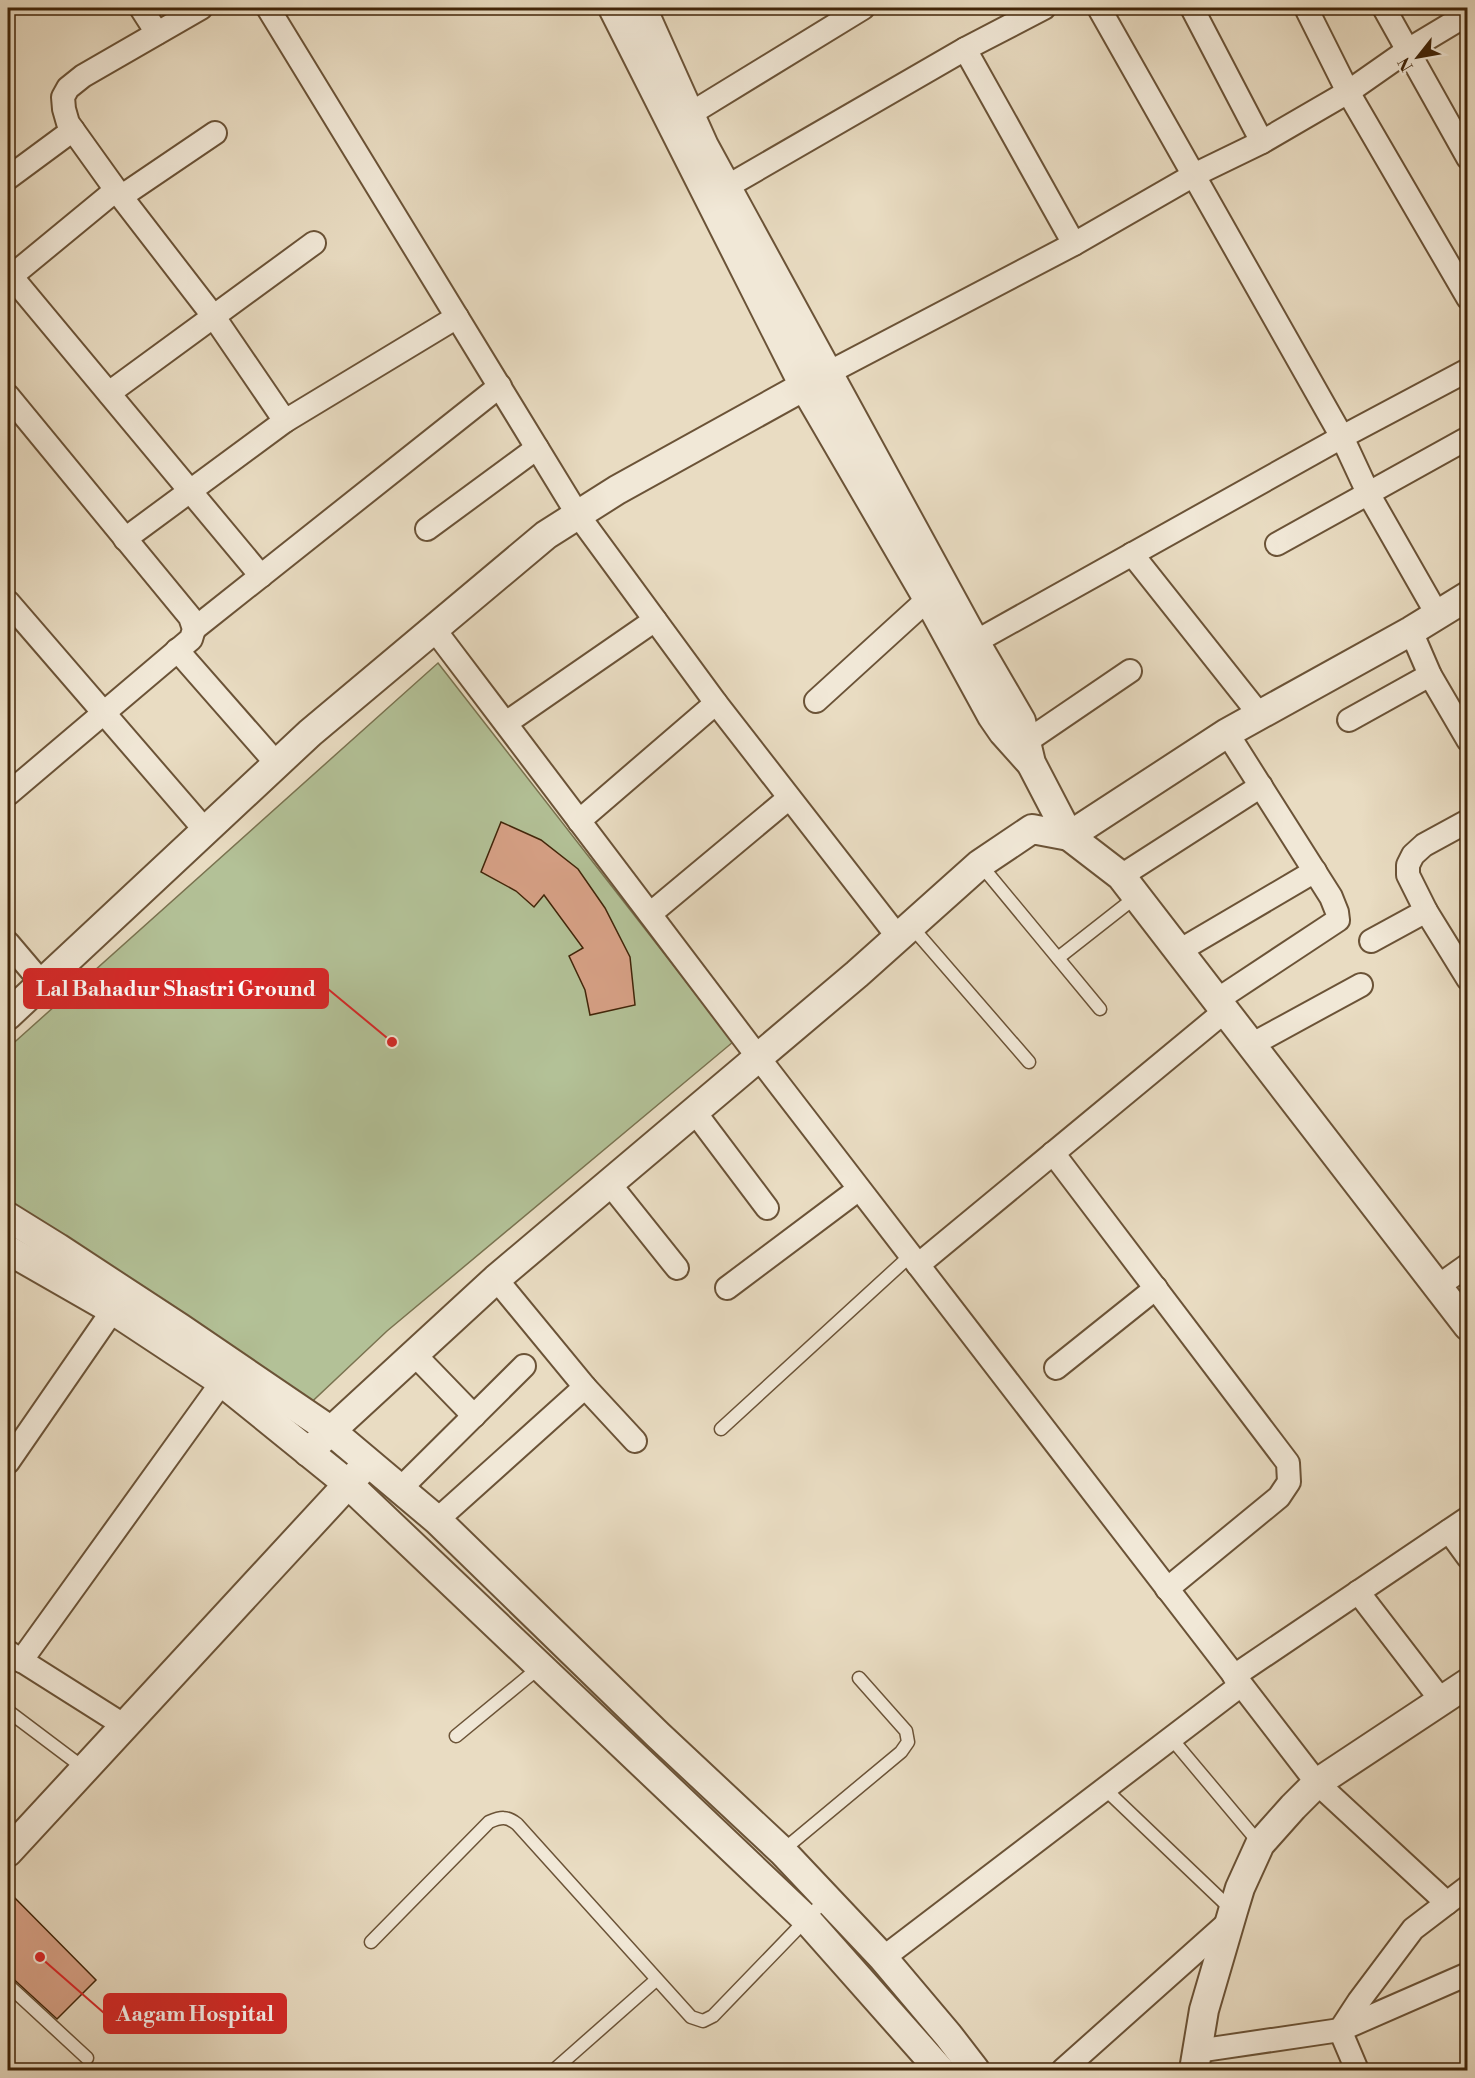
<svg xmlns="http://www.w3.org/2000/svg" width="1475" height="2078" font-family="'Libre Bodoni',serif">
  <rect width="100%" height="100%" fill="#e9dcc2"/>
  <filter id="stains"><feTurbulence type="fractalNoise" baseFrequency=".00333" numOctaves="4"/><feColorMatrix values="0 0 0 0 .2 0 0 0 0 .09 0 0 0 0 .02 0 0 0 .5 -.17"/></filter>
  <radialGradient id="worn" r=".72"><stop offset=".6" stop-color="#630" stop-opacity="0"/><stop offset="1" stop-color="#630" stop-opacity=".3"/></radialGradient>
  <polygon fill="#b3c197" stroke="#7a7350" stroke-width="1.5" points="438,663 733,1042 387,1331 302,1411 8,1232 8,1048"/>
  <g fill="#d7a186" stroke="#412509" stroke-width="1.5">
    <polygon points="501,822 541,840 578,869 605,908 630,957 635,1005 590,1015 585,990 569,956 583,948 544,895 534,907 516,891 481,872"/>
    <polygon points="8,1891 96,1980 57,2019 8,1974"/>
  </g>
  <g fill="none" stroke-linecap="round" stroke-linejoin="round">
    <g stroke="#6b5337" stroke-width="15">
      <g id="service">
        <polyline points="980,864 1100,1009"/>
        <polyline points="911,926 1029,1062"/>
        <polyline points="1058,958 1137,896"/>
        <polyline points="721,1429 911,1255"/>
        <polyline points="8,1711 85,1769"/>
        <polyline points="456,1736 541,1666"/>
        <polyline points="1171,1738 1260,1844"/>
        <polyline points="1105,1789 1232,1910"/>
        <polyline points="782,1851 901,1752 908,1742 906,1731 859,1678"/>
        <path d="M371 1942 489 1822C501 1817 507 1816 517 1824L691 2017 703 2021 713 2016 827 1898"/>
        <polyline points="8,1985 87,2058"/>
        <polyline points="554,2070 656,1980"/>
      </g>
    </g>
    <g stroke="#6b5337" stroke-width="26">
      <g id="minor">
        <polyline points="141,8 157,33"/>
        <polyline points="201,8 83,76 68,88 63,97 64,109 68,123 116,190 214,317 285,421 457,317"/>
        <polyline points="268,8 578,515 716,703 898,937"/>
        <polyline points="1099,8 1342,437 1369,495 1437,614"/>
        <polyline points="1192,8 1262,142"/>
        <polyline points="1306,8 1348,92 1468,298"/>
        <polyline points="1384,8 1468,158"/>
        <polyline points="965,49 1074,244"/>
        <polyline points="690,114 863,8"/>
        <polyline points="8,178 73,130"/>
        <polyline points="728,186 965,49 1044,8"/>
        <polyline points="122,196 215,133"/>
        <polyline points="11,276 261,576"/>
        <polyline points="8,279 116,190"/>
        <polyline points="828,373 1074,244 1194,175 1262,142 1348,92 1408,50 1468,14"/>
        <polyline points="109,393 314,243"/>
        <polyline points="8,396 190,617 194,629 191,639 8,794"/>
        <polyline points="427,529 537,448"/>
        <polyline points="125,539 285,421"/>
        <polyline points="1277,544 1468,438"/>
        <polyline points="1132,554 1259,714"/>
        <polyline points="8,602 205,830"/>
        <polyline points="194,629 500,386"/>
        <polyline points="434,629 758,1057 1317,1783 1447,1903"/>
        <polyline points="1411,631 1430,675 1468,740"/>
        <polyline points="975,642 1342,437 1468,370"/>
        <polyline points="177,650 277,764"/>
        <polyline points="816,701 928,599"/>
        <polyline points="1349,720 1430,675"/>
        <polyline points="506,723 655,620"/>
        <polyline points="1017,748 1130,671"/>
        <polyline points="579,821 716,703"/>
        <polyline points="1468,821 1424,845 1413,855 1408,865 1408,875 1426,911 1468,979"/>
        <polyline points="1121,876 1261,786"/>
        <polyline points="650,914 789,798"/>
        <polyline points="1371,941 1426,911"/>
        <polyline points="8,943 42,983"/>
        <polyline points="1179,951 1315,871"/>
        <polyline points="1217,1000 1338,920 1337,912 1331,897 1227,733"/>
        <polyline points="1251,1045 1361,985"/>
        <polyline points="694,1111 767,1208"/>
        <polyline points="1053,1153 1288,1463 1289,1482 1279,1497 1167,1589"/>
        <polyline points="609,1183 677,1268"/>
        <polyline points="918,1265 1225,1011"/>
        <polyline points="496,1279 585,1387 635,1441"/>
        <polyline points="1437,1287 1468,1265"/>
        <polyline points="727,1288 859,1189"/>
        <polyline points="414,1354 474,1416"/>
        <polyline points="1056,1368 1156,1288"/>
        <polyline points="8,1462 113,1310"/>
        <polyline points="400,1489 524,1366"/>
        <polyline points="437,1520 585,1387"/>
        <polyline points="1449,1531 1468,1557"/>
        <polyline points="1358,1592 1441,1700"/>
        <polyline points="8,1652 125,1726"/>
        <polyline points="21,1661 222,1382"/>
        <polyline points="1234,1676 1468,1518"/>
        <polyline points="883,1958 1241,1685"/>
        <polyline points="1197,2051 1340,2030 1468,1974"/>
        <polyline points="1063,2070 1231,1920"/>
        <polyline points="1357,2070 1340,2030 1359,2001 1413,1929 1468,1887"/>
      </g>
    </g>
    <g stroke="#6b5337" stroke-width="32">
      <g id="tertiary">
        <polyline points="613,8 804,386 928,599 992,716 1003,732 1029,761"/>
        <polyline points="642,8 704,146 975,642 1021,721 1031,763 1069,836 1121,876 1468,1326"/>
        <polyline points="8,1015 310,733 546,535 617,490 828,373"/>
        <polyline points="8,1217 58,1248 180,1328 330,1430 437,1520 658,1735 782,1851 883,1958 948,2035 975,2070"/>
        <polyline points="8,1250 113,1310 222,1382 348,1484 807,1920 940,2070"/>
        <polyline points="308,1452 496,1279 857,974 980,864 1032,829 1069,836 1227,733 1411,631 1468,596"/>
        <polyline points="8,1852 361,1470"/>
        <polyline points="1194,2070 1204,2010 1233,1911 1240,1888 1260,1844 1293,1807 1317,1783 1468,1683"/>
      </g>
    </g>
    <use href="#service" stroke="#f1e8d7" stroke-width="12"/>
    <use href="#minor" stroke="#f1e8d7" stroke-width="22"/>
    <use href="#tertiary" stroke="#f1e8d7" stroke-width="28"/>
  </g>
  <path fill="none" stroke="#d62828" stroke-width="2" d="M392 1042L328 989M40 1957L104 2013"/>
  <g fill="#d62828" stroke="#f1e8d7" stroke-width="2">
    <circle cx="392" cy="1042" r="6"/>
    <circle cx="40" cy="1957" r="6"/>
  </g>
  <g fill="#d62828" stroke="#d62828" stroke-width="2">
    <rect x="24" y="969" width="304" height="39" rx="6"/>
    <rect x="104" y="1994" width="182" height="39" rx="6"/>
  </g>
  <g font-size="21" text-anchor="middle" font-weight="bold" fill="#fff">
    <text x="176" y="996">Lal Bahadur Shastri Ground</text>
    <text x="195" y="2021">Aagam Hospital</text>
  </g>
  <rect width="1475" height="2078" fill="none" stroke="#e9dcc2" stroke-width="30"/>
  <rect x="9" y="9" width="1457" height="2060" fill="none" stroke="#412509" stroke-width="3"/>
  <rect x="15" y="15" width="1445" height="2048" fill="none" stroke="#412509" stroke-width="1.5"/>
  <g transform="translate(1418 57) rotate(239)" stroke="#f1e8d7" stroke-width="4.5" paint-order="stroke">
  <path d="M0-4.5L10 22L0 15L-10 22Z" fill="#412509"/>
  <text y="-9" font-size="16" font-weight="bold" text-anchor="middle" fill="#412509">N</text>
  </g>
  <rect width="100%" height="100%" filter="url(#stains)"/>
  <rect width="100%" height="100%" fill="url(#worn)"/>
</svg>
